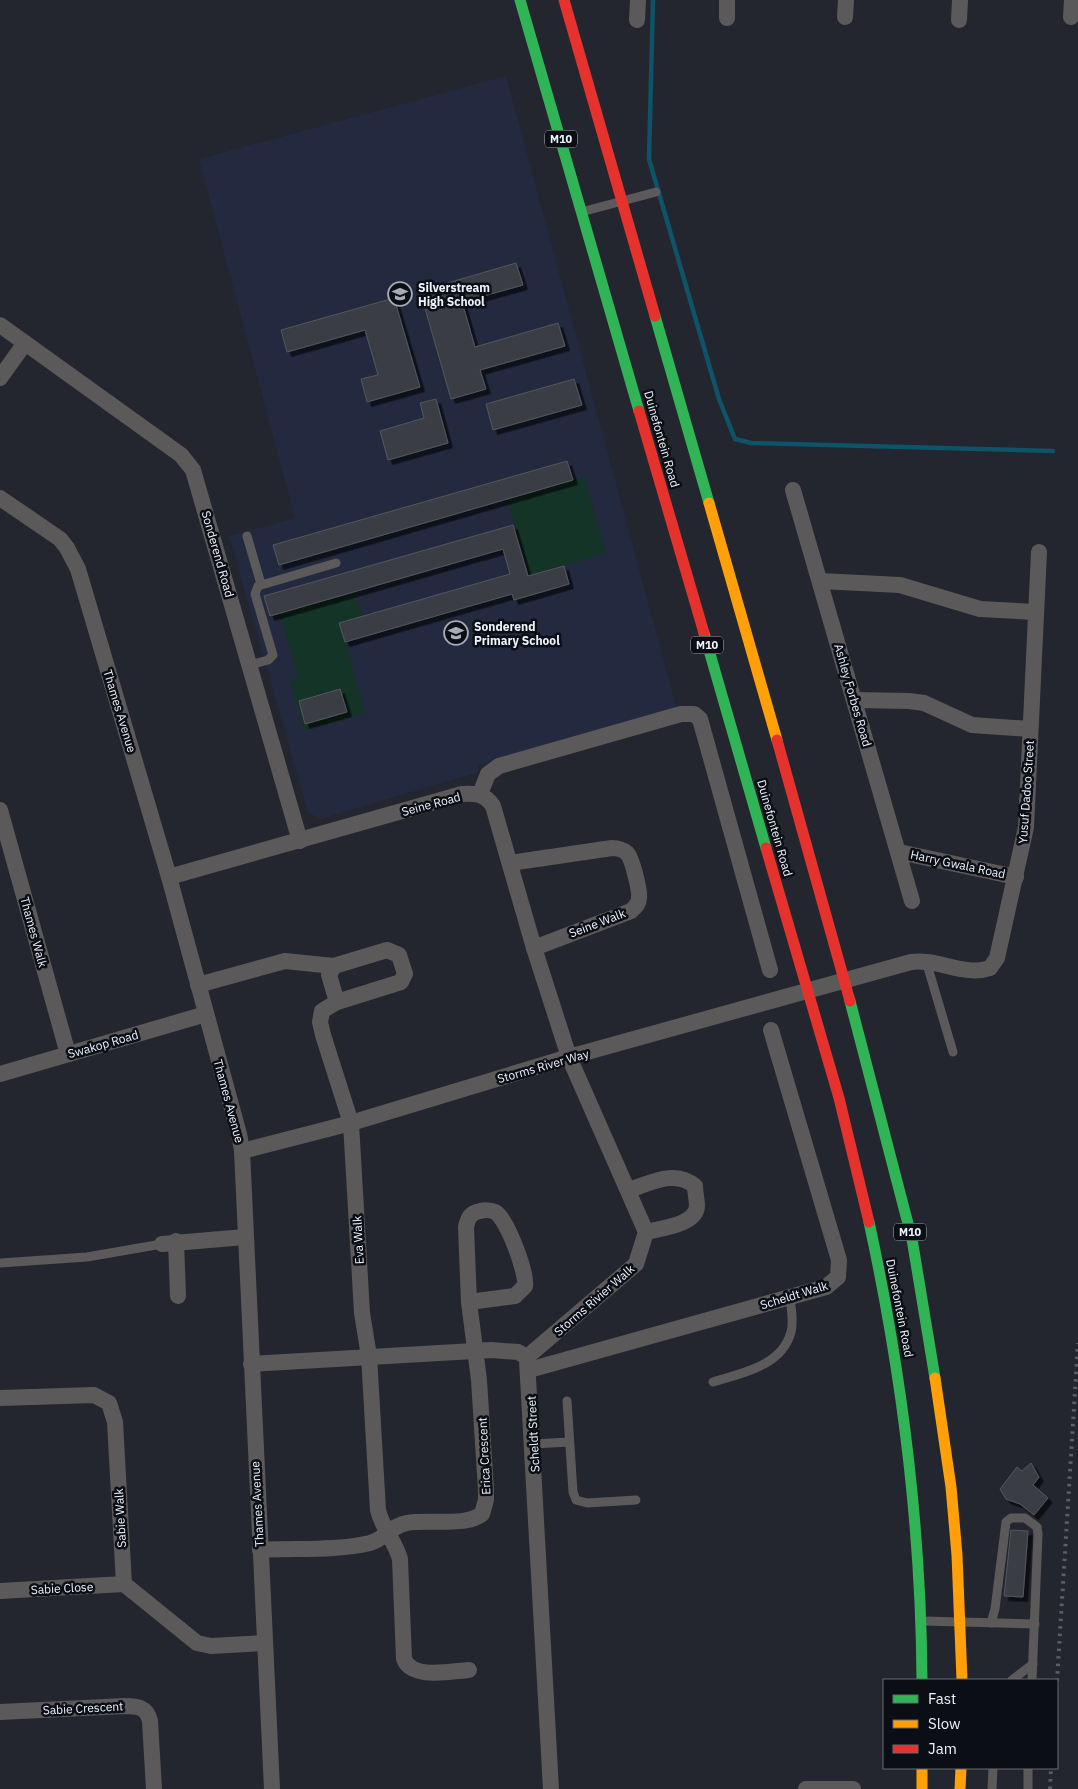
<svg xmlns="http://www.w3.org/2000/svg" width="1078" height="1789" font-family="'IBM Plex Sans',sans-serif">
  <defs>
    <filter id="shadow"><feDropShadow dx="4.5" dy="4.5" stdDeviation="0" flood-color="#0009"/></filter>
  </defs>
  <rect width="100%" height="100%" fill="#23262f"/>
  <polygon fill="#232a3f" points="506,76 677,710 478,765 479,772 320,819 308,812 229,536 295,518 199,159"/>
  <g fill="#133427" fill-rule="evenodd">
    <polygon points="584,477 606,553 529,575 507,499"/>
    <path d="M355 591 362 616 340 623 365 713 304 731 290 681 298 678 280 613ZM340 689 305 723 299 701Z"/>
  </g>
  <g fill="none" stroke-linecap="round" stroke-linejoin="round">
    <polyline stroke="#0e5367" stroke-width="4.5" points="653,0 649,159 719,399 735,439 751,443 1053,451"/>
  </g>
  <g fill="#3b3e45" stroke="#53565e" filter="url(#shadow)">
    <polygon points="516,263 523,285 462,302 475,347 558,323 565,346 480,370 486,389 451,399 420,291"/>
    <polygon points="394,298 420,387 367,402 361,379 378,375 365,330 287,352 281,330"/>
    <polygon points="574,379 582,405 493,430 486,404"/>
    <polygon points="436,399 448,443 388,460 380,431 424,418 420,403"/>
    <polygon points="567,461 573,480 279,565 273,545"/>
    <polygon points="513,525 528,576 564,566 569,584 514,600 512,594 345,642 339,623 510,574 503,549 270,616 264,596"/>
    <polygon points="340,689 347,712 305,724 299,701"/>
    <polygon points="1031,1463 1039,1477 1033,1485 1048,1498 1034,1515 1020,1504 1006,1499 1000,1489 1017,1467 1022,1471"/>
    <polygon points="1011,1530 1028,1531 1023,1597 1004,1596"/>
  </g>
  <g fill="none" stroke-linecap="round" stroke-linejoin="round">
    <g stroke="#5c595a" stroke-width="9">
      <polyline points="585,211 656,192"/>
      <polyline points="247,536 261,584"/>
      <polyline points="250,665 268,660 273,655 255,594 258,586 336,563"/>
      <polyline points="926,961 953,1052"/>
      <polyline points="0,1263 87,1257 162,1244"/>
      <path d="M713 1382C742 1373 782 1366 791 1332 794 1322 791 1308 790 1297"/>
      <polyline points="567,1401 573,1492 576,1500 587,1503 636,1500"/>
      <polyline points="533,1444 569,1442"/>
      <polyline points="924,1621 1035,1624"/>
      <polyline points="991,1623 995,1609 1006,1522 1011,1518 1025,1518 1037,1527 1038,1534 1032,1680"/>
      <polyline points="1012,1680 1033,1664"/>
      <polyline points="992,1789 993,1768"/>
      <polyline points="1028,1789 1028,1768"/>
    </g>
    <g stroke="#5c595a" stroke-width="16">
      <polyline points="845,17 846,0"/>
      <polyline points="1071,17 1072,0"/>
      <polyline points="727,18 727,0"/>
      <polyline points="637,20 638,0"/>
      <polyline points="959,20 960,0"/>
      <polyline points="0,325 181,455 193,470 300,841"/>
      <polyline points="0,378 25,343"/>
      <polyline points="793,490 912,901"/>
      <polyline points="0,498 60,539 67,548 78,569 169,877 239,1134 242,1151 272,1789"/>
      <polyline points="820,581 900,585 980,609 1036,612"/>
      <polyline points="855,700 909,701 924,703 972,725 1030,729"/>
      <polyline points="480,794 488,774 499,766 681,714 694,714 700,719 770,970"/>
      <polyline points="0,810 68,1054"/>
      <polyline points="899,852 1016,877"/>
      <path d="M510 863 612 848C618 848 622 849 627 853 632 858 640 890 639 898 639 904 635 907 631 911L534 948"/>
      <path d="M169 877 462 794C476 793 485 794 493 806L534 948 569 1057 646 1232 636 1264 527 1357"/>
      <polyline points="198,985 285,961 334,966"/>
      <path d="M337 1002 329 975 334 966 387 950 399 955 405 974 401 982 337 1002 322 1011 320 1022 323 1035 351 1123 362 1313 369 1356 378 1510C382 1528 395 1541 400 1559L404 1659C412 1680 451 1671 469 1670"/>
      <polyline points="0,1074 206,1014"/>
      <path d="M242 1151 351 1123 569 1057 911 962C937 958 965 977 990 968L997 958 1026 827 1039 552"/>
      <path d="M629 1190C651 1183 674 1169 695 1186 695 1192 697 1200 697 1206 696 1225 661 1228 646 1232"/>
      <polyline points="176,1241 178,1296"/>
      <polyline points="162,1244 245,1237"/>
      <polyline points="527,1360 551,1789"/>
      <polyline points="251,1364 491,1350 518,1352 527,1357"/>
      <polyline points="529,1370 826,1287 838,1277 839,1260 771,1030"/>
      <polyline points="0,1398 94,1395 109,1403 115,1422 124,1584 197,1643 211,1646 265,1643"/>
      <path d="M260 1550C295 1548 337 1551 370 1543 385 1539 392 1525 407 1523 427 1519 466 1527 482 1514L486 1500V1490L479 1380 469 1302 466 1227C468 1218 470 1213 480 1211 484 1210 491 1210 495 1212 507 1218 527 1273 525 1286L515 1296 469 1302"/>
      <polyline points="0,1591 124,1584"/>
      <path d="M0 1712 125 1706C137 1706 147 1707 150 1721L154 1789"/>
      <polyline points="806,1789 853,1789"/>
    </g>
    <g stroke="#30b455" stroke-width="11">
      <polyline points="520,0 639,411"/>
      <polyline points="655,316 709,503"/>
      <polyline points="704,633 766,848"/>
      <polyline points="850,1001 912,1239 935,1378"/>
      <path d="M869 1222C902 1374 921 1525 922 1680"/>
    </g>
    <g stroke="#ff9f0a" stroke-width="11">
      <polyline points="709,503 777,740"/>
      <polyline points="935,1378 951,1487 957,1555 962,1680"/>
      <polyline points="922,1768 922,1789"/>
      <polyline points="960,1789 961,1768"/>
    </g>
    <g stroke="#e5322d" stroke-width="11">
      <polyline points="564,0 655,316"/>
      <polyline points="639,411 704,633"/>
      <polyline points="777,740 850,1001"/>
      <polyline points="766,848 839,1098 869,1222"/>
    </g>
    <g stroke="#5e5d62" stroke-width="4" stroke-dasharray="2.5 5" stroke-linecap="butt">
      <polyline points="1057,1681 1078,1343"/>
      <polyline points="1050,1789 1051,1768"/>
    </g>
  </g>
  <defs>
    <g id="school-ring" transform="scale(1.25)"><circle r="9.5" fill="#0b0e14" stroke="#a7abb6" stroke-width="1.5"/><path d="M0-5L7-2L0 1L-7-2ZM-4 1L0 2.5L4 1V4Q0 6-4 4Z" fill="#a7abb6"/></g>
  </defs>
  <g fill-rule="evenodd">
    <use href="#school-ring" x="400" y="294"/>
    <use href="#school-ring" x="456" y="633"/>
  </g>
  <g text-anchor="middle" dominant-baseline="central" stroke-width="5" stroke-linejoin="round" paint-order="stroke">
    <g fill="#0b0e14" stroke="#aaaeb8" stroke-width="1">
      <rect x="545" y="130.5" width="32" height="17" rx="4"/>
      <rect x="691" y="636.5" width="32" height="17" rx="4"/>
      <rect x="894" y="1223.5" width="32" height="17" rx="4"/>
    </g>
    <g font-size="11" font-weight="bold" fill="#eef3fe">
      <text x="561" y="139">M10</text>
      <text x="707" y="645">M10</text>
      <text x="910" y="1232">M10</text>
    </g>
    <g font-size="12" font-weight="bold" fill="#eef3fe" stroke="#0b0e14" text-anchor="start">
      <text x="418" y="287">Silverstream<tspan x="418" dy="14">High School</tspan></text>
      <text x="474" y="626">Sonderend<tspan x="474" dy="14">Primary School</tspan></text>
    </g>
    <g font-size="12" fill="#eef3fe" stroke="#0b0e14">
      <text transform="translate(662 439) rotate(74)">Duinefontein Road</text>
      <text transform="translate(218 554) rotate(74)">Sonderend Road</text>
      <text transform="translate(853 695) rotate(74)">Ashley Forbes Road</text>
      <text transform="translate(120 711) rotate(73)">Thames Avenue</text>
      <text transform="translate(1026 792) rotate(-86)">Yusuf Dadoo Street</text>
      <text transform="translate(431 804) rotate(-15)">Seine Road</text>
      <text transform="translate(775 828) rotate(74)">Duinefontein Road</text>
      <text transform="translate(958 864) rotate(12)">Harry Gwala Road</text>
      <text transform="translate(597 923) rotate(-21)">Seine Walk</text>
      <text transform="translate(34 932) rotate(75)">Thames Walk</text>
      <text transform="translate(103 1044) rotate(-16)">Swakop Road</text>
      <text transform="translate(543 1066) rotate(-16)">Storms River Way</text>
      <text transform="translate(229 1101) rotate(75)">Thames Avenue</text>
      <text transform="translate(358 1240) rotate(-93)">Eva Walk</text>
      <text transform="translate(794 1295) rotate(-17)">Scheldt Walk</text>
      <text transform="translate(594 1300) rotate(-41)">Storms Rivier Walk</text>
      <text transform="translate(900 1308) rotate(79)">Duinefontein Road</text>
      <text transform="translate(533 1434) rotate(-93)">Scheldt Street</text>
      <text transform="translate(484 1456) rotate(-93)">Erica Crescent</text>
      <text transform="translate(257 1504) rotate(-93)">Thames Avenue</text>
      <text transform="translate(120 1518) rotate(-93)">Sabie Walk</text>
      <text transform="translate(62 1588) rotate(-3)">Sabie Close</text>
      <text transform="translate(83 1708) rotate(-3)">Sabie Crescent</text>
    </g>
  </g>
  <rect x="883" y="1679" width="175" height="90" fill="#0b0e14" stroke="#666a72"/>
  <rect x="893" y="1695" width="25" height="8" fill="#30b455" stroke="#666a72"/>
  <text x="928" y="1704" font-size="15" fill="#eef3fe">Fast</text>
  <rect x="893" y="1720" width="25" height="8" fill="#ff9f0a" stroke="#666a72"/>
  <text x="928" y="1729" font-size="15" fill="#eef3fe">Slow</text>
  <rect x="893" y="1745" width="25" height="8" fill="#e5322d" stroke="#666a72"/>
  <text x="928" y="1754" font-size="15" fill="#eef3fe">Jam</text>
</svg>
